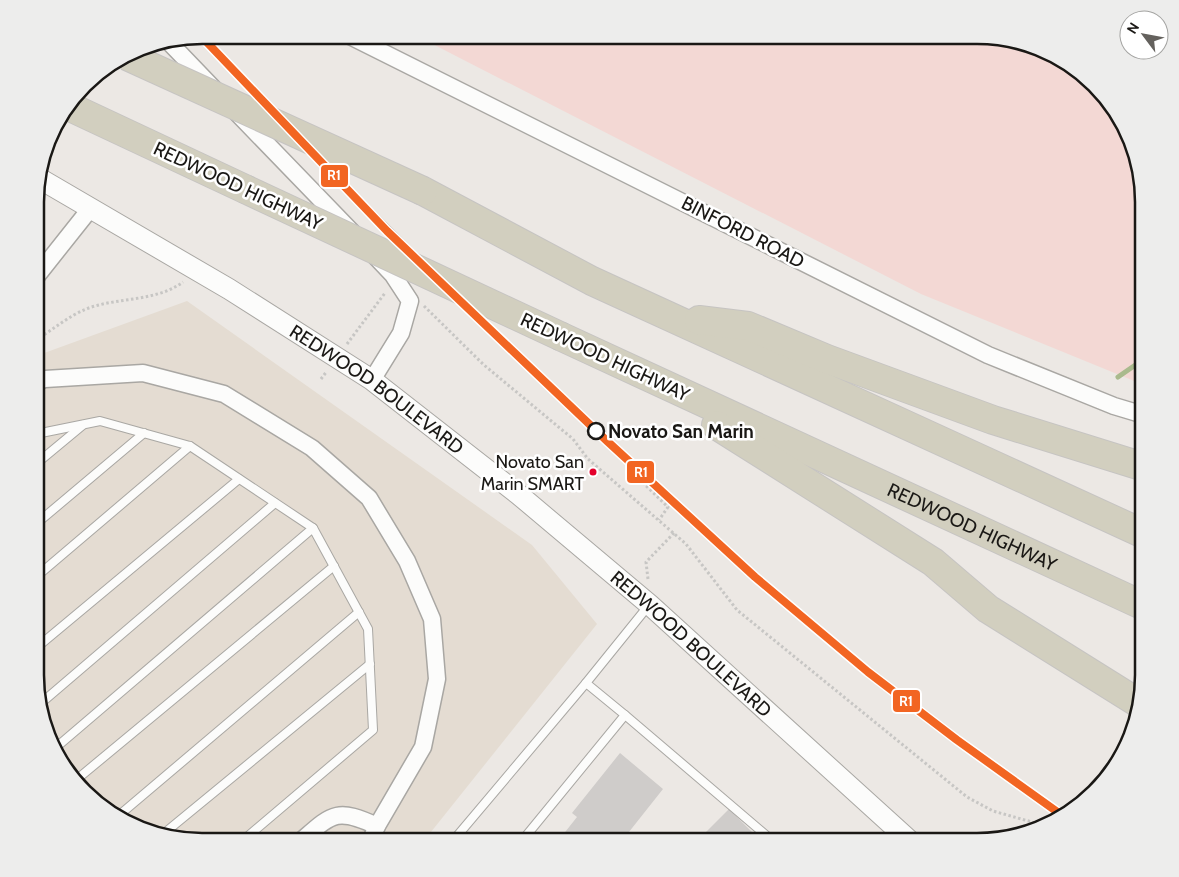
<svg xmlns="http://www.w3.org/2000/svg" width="1179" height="877" font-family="Cabin,sans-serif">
  <rect width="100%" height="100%" fill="#ece8e4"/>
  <polygon fill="#e4dcd2" points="187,301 532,545 597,624 423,842 191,842 138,829 92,801 52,749 35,687 36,356"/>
  <polygon fill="#f3d8d4" points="415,35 988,35 1041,48 1087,76 1127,128 1144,201 1144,385 921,294"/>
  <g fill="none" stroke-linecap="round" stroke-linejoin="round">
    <polyline stroke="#aaba8d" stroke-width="5" points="1118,377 1144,359"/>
  </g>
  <g fill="#cfccca">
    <polygon points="620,753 663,789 621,842 549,842 557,832 562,836 577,817 572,813"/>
    <polygon points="729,809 762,842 696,842"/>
  </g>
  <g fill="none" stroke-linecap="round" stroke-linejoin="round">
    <g stroke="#a9a7a3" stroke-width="10">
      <g id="service">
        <polyline points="36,434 100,421 190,446 313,528 368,629 373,730 241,842"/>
        <polyline points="36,464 83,425"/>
        <polyline points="36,524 144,433"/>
        <polyline points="36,577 190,446"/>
        <polyline points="35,649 239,479"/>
        <polyline points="586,683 649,605"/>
        <polyline points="40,704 275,503"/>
        <polyline points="625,715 774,842"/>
        <polyline points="53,750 313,528"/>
        <polyline points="76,780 334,566"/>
        <polyline points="117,817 359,612"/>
        <polyline points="162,835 370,664"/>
        <polyline points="452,842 586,683 625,715 521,842"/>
      </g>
    </g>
    <g stroke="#a9a7a3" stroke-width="19">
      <g id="minor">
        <polyline points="348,35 988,355 1114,406 1144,415"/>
        <polyline points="168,41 216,91"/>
        <polyline points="236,112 353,233"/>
        <polyline points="36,277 90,209"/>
        <polyline points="372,380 401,333 410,301 393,275 375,256"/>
        <polyline points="36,382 45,379 143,373 224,394 312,448 369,498 407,561 432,619 437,679 423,747 377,826 370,842"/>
        <path d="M300 842C332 814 336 807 377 826"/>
      </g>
    </g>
    <g stroke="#a9a7a3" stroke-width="22">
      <g id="tertiary">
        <path id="s1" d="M37 177 229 289 372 380 518 494 650 605 911 842"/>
      </g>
    </g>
    <g stroke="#c6c4c2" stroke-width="30">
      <g id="motorway">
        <polyline points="68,106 245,189"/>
        <polyline points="423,191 592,281 1144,534"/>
        <polyline points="699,320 748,326 827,359 993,420 1144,467"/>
        <path id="s2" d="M562 337 1144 606"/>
        <polyline points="716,425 933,562 988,609 1140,704"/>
      </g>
    </g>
    <g stroke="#c7c6c4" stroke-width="3" stroke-dasharray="2.5 2.5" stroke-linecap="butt">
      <polyline points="424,306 484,365 573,439 588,459 686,544 737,610 967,797 993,811 1046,826"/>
      <path d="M36 340C52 330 69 316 86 309 117 297 156 302 183 282"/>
      <polyline points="347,344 385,293"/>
      <polyline points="321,379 327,371"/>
      <polyline points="639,479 668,507 659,520"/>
      <polyline points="648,579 646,562 674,533"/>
    </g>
    <use href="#service" stroke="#fcfcfb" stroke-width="8"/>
    <use href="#minor" stroke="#fcfcfb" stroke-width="16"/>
    <use href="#tertiary" stroke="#fcfcfb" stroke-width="20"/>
    <use href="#motorway" stroke="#d2cfbf" stroke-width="28"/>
    <polyline stroke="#b6b5b4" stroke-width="4" points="308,147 495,333 756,576 869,671 958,739 1064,815"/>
    <g stroke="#c6c4c2" stroke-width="30" stroke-linecap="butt">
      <g id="motorway-bridge">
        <polyline points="127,56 423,191"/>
        <polyline points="245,189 562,337"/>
      </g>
    </g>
    <use href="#motorway-bridge" stroke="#d2cfbf" stroke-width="28"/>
    <g stroke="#fff" stroke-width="11">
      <polyline id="rail-1" points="200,35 387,231 607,441 755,577 868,672 957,740 1063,816"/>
    </g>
    <use href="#rail-1" stroke="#f26522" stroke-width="8"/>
  </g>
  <circle fill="#fff" stroke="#1a1815" stroke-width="2.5" cx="596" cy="431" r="8"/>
  <circle fill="#e4002b" stroke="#fff" stroke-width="2" cx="593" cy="472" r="4.5"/>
  <g text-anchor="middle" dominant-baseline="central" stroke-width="5" stroke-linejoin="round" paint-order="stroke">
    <g font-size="18" fill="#1a1815" stroke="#fff" text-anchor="end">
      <text x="584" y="462">Novato San<tspan x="584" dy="22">Marin SMART</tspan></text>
    </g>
    <g font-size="19" fill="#1a1815" stroke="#fff">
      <text transform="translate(238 186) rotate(25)">REDWOOD HIGHWAY</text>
      <text transform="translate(743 232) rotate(27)">BINFORD ROAD</text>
      <text transform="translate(605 357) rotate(25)">REDWOOD HIGHWAY</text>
      <text stroke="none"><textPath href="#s1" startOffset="401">REDWOOD BOULEVARD</textPath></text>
      <text stroke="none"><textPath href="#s2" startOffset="452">REDWOOD HIGHWAY</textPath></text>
      <text stroke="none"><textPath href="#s1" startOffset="806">REDWOOD BOULEVARD</textPath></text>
    </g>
    <g font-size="19" font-weight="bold" fill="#1a1815" stroke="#fff" text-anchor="start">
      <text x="608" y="431">Novato San Marin</text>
    </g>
  </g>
  <path d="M0 0H1179V877H0ZM202 44H977A158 158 0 0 1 1135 202V675A158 158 0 0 1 977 833H202A158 158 0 0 1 44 675V202A158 158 0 0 1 202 44Z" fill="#ededec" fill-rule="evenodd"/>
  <path fill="none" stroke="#1a1815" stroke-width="2.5" d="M202 44H977A158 158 0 0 1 1135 202V675A158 158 0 0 1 977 833H202A158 158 0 0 1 44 675V202A158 158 0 0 1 202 44Z"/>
  <g stroke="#fff" stroke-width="2">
    <rect x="320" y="164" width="29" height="24" rx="5" fill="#f26522"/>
    <rect x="626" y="460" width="29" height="24" rx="5" fill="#f26522"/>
    <rect x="892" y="689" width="29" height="24" rx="5" fill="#f26522"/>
  </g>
  <g font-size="14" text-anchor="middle" font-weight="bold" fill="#fff">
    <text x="334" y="180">R1</text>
    <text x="641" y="477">R1</text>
    <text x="906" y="706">R1</text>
  </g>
  <g transform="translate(1144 35) rotate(302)"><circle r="24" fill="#ffffff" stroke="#a3a3a1"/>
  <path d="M0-4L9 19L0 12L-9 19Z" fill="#64615d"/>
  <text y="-8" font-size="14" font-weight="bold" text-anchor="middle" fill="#1a1815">N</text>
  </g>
</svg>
